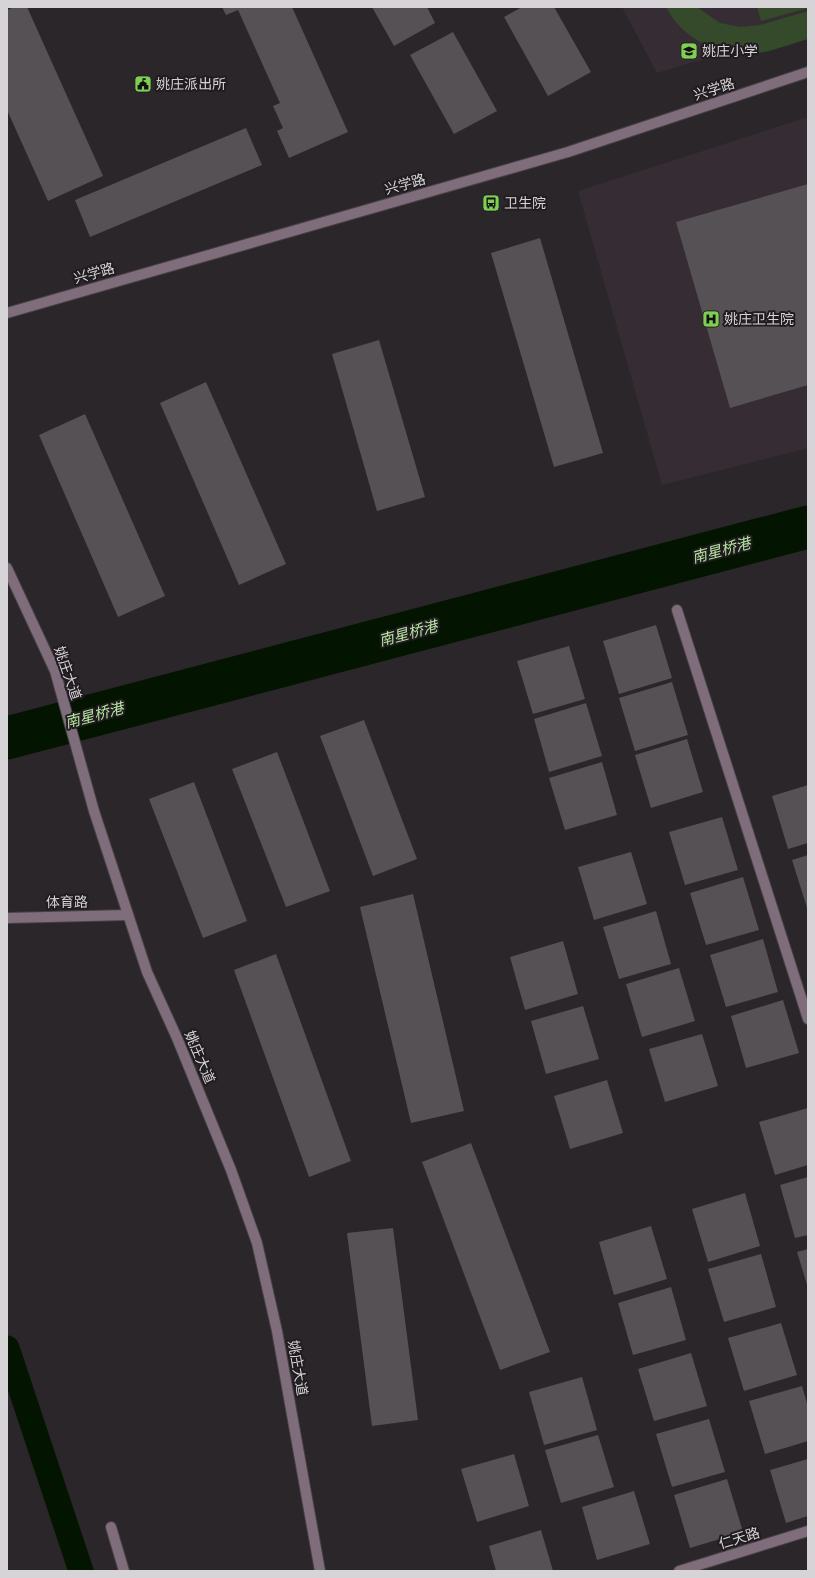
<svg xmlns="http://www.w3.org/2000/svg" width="815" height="1578" font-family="'IBM Plex Serif','Noto Sans SC',serif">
  <rect width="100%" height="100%" fill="#2a2629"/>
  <g fill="#362d34">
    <polygon points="622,7 808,7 808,28 657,73"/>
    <polygon points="808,117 808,448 662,485 578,191"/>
  </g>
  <g fill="#344a2a">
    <path d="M666 7H697L720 23 740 27 760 25 808 11V39C791 44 774 51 757 53 721 58 683 40 666 7Z"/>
    <polygon points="757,7 808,7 808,8 761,21"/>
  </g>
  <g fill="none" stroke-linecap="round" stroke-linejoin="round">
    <polyline stroke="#031400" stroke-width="25" points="7,1348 81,1571"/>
    <polyline stroke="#031400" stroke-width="43" points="7,738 808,527"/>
  </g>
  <g fill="#565155">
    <polygon points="14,7 27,7 103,176 48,201 7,110 7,10"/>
    <polygon points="222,7 292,7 348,132 289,158 277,131 283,128 273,106 280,103 238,10 226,15"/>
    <polygon points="372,7 427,7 435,23 394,46"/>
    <polygon points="522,7 554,7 591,72 548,96 504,17"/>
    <polygon points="453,32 497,111 454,134 410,55"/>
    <polygon points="246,128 262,165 90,237 75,200"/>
    <polygon points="808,184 808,385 730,408 676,222"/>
    <polygon points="540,238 603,453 554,467 491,253"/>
    <polygon points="379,340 425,497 377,511 332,354"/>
    <polygon points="206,382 286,564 239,585 160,403"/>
    <polygon points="85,414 165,596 118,617 39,435"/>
    <polygon points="656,625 672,678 619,694 603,641"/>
    <polygon points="569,646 585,699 533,714 517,661"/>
    <polygon points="672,682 688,735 635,751 619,698"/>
    <polygon points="586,703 602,756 549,772 534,719"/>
    <polygon points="364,720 417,859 373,876 320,736"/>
    <polygon points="687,739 703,792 651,808 635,755"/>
    <polygon points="277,752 330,891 286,907 232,769"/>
    <polygon points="602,762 617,815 565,830 549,778"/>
    <polygon points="194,782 247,921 203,938 149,799"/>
    <polygon points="808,785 808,843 788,849 772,796"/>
    <polygon points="722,817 738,870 685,885 669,832"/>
    <polygon points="631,852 647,904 594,920 578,867"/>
    <polygon points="808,855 808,911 792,860"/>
    <polygon points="743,877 759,930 706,945 690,893"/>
    <polygon points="413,894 464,1111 411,1123 360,907"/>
    <polygon points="656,911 671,964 619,979 603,927"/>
    <polygon points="763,939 778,992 726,1007 710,955"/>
    <polygon points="563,941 578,994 525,1010 510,957"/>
    <polygon points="276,954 351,1161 309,1177 234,970"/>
    <polygon points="679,968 695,1021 642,1037 626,984"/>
    <polygon points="783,1000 799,1053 746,1068 731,1016"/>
    <polygon points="583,1006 599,1059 546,1074 531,1021"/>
    <polygon points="702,1034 718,1086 665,1102 649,1049"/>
    <polygon points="607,1080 623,1133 570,1149 554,1096"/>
    <polygon points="808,1108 808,1165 775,1175 759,1122"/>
    <polygon points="471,1143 550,1352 500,1370 422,1162"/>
    <polygon points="808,1177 808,1235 795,1238 780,1185"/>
    <polygon points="745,1193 760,1246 708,1262 692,1209"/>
    <polygon points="651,1226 667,1279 614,1295 599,1242"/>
    <polygon points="393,1228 418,1420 372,1426 347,1233"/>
    <polygon points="808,1249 808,1288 797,1252"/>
    <polygon points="761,1254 776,1307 724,1322 708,1269"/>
    <polygon points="671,1287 686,1340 633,1355 618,1303"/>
    <polygon points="781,1323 797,1375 744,1391 728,1338"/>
    <polygon points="691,1353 707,1406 654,1421 638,1369"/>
    <polygon points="582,1377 597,1430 544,1445 529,1392"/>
    <polygon points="802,1386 808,1407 808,1441 765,1454 749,1401"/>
    <polygon points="709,1419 725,1472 672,1487 656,1434"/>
    <polygon points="598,1435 614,1487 561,1503 545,1450"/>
    <polygon points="514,1454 529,1506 477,1522 461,1469"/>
    <polygon points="808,1459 808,1516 786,1523 770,1470"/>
    <polygon points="727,1479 743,1532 690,1548 674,1495"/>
    <polygon points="634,1491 650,1544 597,1560 582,1507"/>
    <polygon points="541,1530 553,1571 496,1571 489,1546"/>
  </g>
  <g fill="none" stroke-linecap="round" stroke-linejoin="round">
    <g stroke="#464245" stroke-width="12">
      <g id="minor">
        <polyline points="7,313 568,152 808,72"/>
        <polyline points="7,568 55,671 94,811 147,972 177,1038 231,1170 257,1243 277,1331 320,1571"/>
        <polyline points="677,610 808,1019"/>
        <polyline points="7,918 128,915"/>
        <polyline points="111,1527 124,1571"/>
        <polyline points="679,1571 808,1531"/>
      </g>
    </g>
    <use href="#minor" stroke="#806d7c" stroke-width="10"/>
  </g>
  <defs>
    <g id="school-square" transform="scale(0.9)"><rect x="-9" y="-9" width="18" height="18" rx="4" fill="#7fd052" stroke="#201c20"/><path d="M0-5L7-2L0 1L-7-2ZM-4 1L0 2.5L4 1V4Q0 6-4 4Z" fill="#111"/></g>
    <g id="civic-square" transform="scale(0.9)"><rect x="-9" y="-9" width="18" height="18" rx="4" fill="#7fd052" stroke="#201c20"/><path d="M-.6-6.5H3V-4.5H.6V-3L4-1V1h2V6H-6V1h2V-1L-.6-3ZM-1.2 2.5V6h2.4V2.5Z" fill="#111"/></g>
    <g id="bus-square" transform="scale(0.9)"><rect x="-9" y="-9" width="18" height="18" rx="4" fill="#7fd052" stroke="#201c20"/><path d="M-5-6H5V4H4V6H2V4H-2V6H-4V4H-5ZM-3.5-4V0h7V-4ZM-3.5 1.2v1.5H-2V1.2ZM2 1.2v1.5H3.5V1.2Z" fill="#111"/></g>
    <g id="hospital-square" transform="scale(0.9)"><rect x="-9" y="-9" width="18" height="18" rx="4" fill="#7fd052" stroke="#201c20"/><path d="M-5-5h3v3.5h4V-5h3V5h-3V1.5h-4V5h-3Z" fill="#111"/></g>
  </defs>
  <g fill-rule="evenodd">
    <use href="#school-square" x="689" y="51"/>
    <use href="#civic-square" x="143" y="84"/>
    <use href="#bus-square" x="491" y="203"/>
    <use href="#hospital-square" x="711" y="319"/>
  </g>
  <g text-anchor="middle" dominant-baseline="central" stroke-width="4" stroke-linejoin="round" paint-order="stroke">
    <g font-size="14" fill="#d7d4d7" stroke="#201c20" text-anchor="start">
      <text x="702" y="51">姚庄小学</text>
      <text x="156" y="84">姚庄派出所</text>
      <text x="504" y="203">卫生院</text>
      <text x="724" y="319">姚庄卫生院</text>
    </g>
    <g font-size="14" fill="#d7d4d7" stroke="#201c20">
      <text transform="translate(714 89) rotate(-18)">兴学路</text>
      <text transform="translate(405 184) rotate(-16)">兴学路</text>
      <text transform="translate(94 273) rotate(-16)">兴学路</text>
      <text transform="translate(68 673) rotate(71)">姚庄大道</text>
      <text transform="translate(67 902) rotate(-1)">体育路</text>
      <text transform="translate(200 1057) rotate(67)">姚庄大道</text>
      <text transform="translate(298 1368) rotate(80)">姚庄大道</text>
      <text transform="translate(739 1538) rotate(-17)">仁天路</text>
    </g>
    <g font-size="15" font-style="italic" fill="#b5e39f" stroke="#201c20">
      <text transform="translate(721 550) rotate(-15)">南星桥港</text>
      <text transform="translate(408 633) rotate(-15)">南星桥港</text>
      <text transform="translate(94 715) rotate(-15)">南星桥港</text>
    </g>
  </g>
  <rect width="815" height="1578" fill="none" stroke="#d7d4d7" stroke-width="16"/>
</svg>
